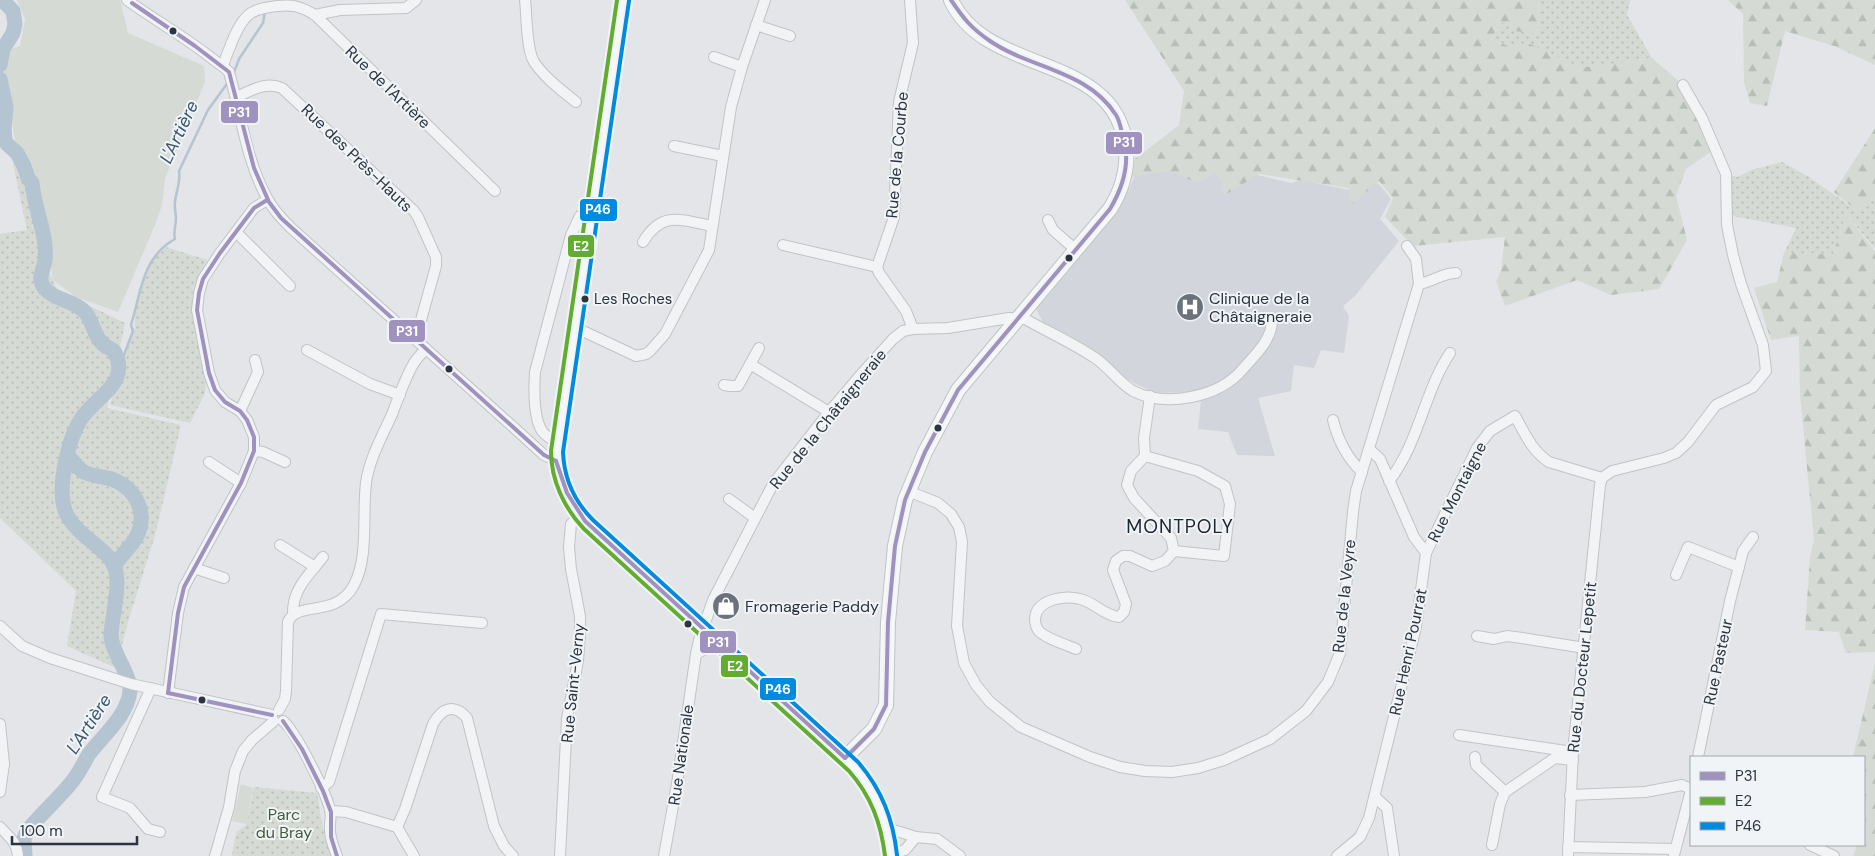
<svg xmlns="http://www.w3.org/2000/svg" width="1875" height="856" font-family="'DM Sans',sans-serif">
  <defs>
    <pattern id="green-dots" width="8" height="8" patternUnits="userSpaceOnUse" patternTransform="scale(1.25)"><rect width="8" height="8" fill="#d5dbd4"/><path d="M2 2h.1M6 6h.1" fill="none" stroke="#b7bdb7" stroke-width="1.8" stroke-linecap="round"/></pattern>
    <pattern id="forest-firs" width="22" height="20" patternUnits="userSpaceOnUse" patternTransform="scale(1.25)"><rect width="22" height="20" fill="#d5dbd4"/><path d="M5 1l3.5 6h-7zM16 11l3.5 6h-7z" fill="#b7bdb7"/></pattern>
  </defs>
  <rect width="100%" height="100%" fill="#e3e5e8"/>
  <polygon fill="#d2d5db" points="1187,158 1291,183 1301,180 1349,190 1378,183 1391,199 1380,219 1399,241 1355,296 1343,306 1349,316 1344,353 1321,350 1314,368 1294,365 1291,391 1258,398 1275,456 1237,455 1228,432 1198,429 1201,400 1196,392 1155,393 1138,385 1123,377 1099,354 1043,322 1036,309 1090,245 1091,239 1121,205 1135,176"/>
  <g fill="url(#green-dots)">
    <polygon points="1539,0 1630,0 1627,15 1652,58 1581,69 1528,43 1511,47 1491,39 1502,22 1538,34"/>
    <polygon points="23,153 40,167 50,239 50,273 57,290 125,323 107,408 181,425 156,532 128,622 116,668 67,646 76,591 0,518 0,234 27,230 13,164"/>
    <polygon points="1782,162 1809,177 1856,210 1875,198 1875,249 1846,214 1833,254 1784,253 1796,228 1727,215 1726,174 1737,177 1751,170"/>
    <polygon points="166,247 207,260 193,288 192,305 197,342 206,384 205,393 190,423 110,405 121,366 135,328 135,308 146,275 152,260"/>
    <polygon points="254,787 317,793 323,828 332,856 232,856 236,832 246,825"/>
  </g>
  <g fill="url(#forest-firs)">
    <polygon points="1125,0 1539,0 1538,34 1514,31 1502,22 1491,39 1511,47 1528,43 1581,68 1652,58 1683,85 1715,149 1686,169 1676,195 1687,240 1659,289 1611,295 1577,280 1505,306 1496,281 1501,271 1505,237 1413,246 1385,217 1393,198 1379,181 1352,204 1348,188 1259,174 1225,195 1216,172 1198,183 1168,171 1132,177 1135,159 1179,125 1184,91"/>
    <polygon points="1728,0 1875,0 1875,65 1834,46 1785,31 1767,106 1750,103 1744,82 1743,14"/>
    <polygon points="1875,128 1875,198 1856,210 1834,192"/>
    <polygon points="1846,214 1875,251 1875,652 1846,653 1839,632 1805,630 1810,557 1814,540 1800,394 1799,336 1771,340 1754,288 1777,282 1784,253 1833,254"/>
    <polygon points="1875,663 1875,856 1853,856 1857,845 1864,845 1864,822 1866,815 1864,814 1864,757 1853,757"/>
  </g>
  <g fill="#d5dbd4">
    <polygon points="17,0 120,0 128,33 204,66 205,82 165,178 162,205 155,225 118,312 76,297 53,280 41,211 31,171 16,148 3,64 6,51 20,46 25,19"/>
    <polygon points="241,784 253,788 246,824 232,821"/>
  </g>
  <g fill="none" stroke-linecap="round" stroke-linejoin="round">
    <g stroke="#b4c4d1" stroke-width="2.5">
      <polyline points="233,75 239,59 263,23 265,11"/>
      <path d="M119 368 133 331 131 325C141 293 142 257 175 239 173 232 176 226 176 218 176 213 174 208 175 202 176 191 181 182 179 171L208 110 229 81"/>
    </g>
    <g stroke="#b4c4d1" stroke-width="15">
      <polyline points="0,65 3,49 13,33 15,24 13,11 2,0"/>
      <path d="M0 79 6 107 4 129 5 141 7 144 17 153 24 166 28 178 32 183C34 208 48 236 45 260 44 270 36 278 45 289 56 301 74 300 85 312 93 321 93 333 101 342 104 346 110 348 114 351 132 383 95 397 81 419 71 435 65 459 63 477 59 510 67 522 92 542 98 547 106 553 111 560 124 576 112 614 111 634 110 650 131 674 130 691 127 717 103 735 89 754 83 764 78 775 71 783 57 800 41 814 27 831L24 839 25 856"/>
      <path d="M68 456C73 460 78 469 84 472 93 477 105 476 114 480 136 489 148 513 137 536 132 545 121 556 114 566"/>
    </g>
    <g stroke="#c1c3c6" stroke-width="12">
      <g id="street">
        <path d="M127 0C156 21 187 38 214 60 220 65 224 66 229 72 241 114 246 160 267 198 273 210 282 219 291 228L511 425 544 455 556 461"/>
        <path d="M525 0C527 16 526 48 534 62 545 78 561 90 576 102"/>
        <polyline points="910,0 913,43 899,102 894,217 877,267 879,273 906,311 913,329"/>
        <polyline points="315,15 340,10 406,8 416,0"/>
        <polyline points="756,25 790,36"/>
        <polyline points="714,57 742,67"/>
        <path d="M223 65C229 50 238 21 251 13 259 8 269 7 278 6 292 4 302 7 315 15L495 191"/>
        <path d="M236 97C251 91 265 81 282 88L414 211 418 217 436 257V266L421 320 414 337"/>
        <polyline points="674,146 723,156"/>
        <polyline points="1048,220 1053,230 1076,250"/>
        <polyline points="236,232 290,286"/>
        <path d="M643 242C662 210 681 220 712 226"/>
        <polyline points="783,245 877,267"/>
        <path d="M1419 284C1432 282 1442 273 1456 273"/>
        <polyline points="574,329 585,332 636,356 646,354 650,351 665,334 709,250 731,107 742,67 765,0"/>
        <polyline points="307,350 370,384 400,395"/>
        <polyline points="750,364 829,412"/>
        <polyline points="724,385 730,386 738,386 759,348"/>
        <polyline points="240,411 258,372 255,360"/>
        <path d="M1333 420C1338 440 1347 458 1362 472"/>
        <path d="M558 443C553 440 545 436 542 431 533 417 534 388 535 372L571 235 580 216 592 206"/>
        <polyline points="254,451 263,452 285,462"/>
        <polyline points="1145,456 1198,471 1225,486 1230,504 1224,556 1174,551"/>
        <polyline points="209,462 241,483"/>
        <polyline points="1602,478 1612,471 1664,458 1676,453 1688,442 1716,405 1753,387 1766,371 1763,345 1741,284 1733,255 1727,225 1726,174 1702,118 1683,85"/>
        <path d="M1389 481C1419 443 1424 392 1450 353"/>
        <polyline points="908,491 938,503 951,514 959,527 962,542 957,626 964,663 976,685 990,702 1021,727 1090,757 1120,767 1145,771 1172,772 1198,768 1224,760 1270,739 1306,711 1328,682 1340,653 1353,512 1356,491 1419,284 1416,259 1407,246"/>
        <polyline points="729,499 755,518"/>
        <polyline points="280,545 315,567"/>
        <path d="M1426 553 1477 448 1490 431 1515 416C1525 434 1532 451 1549 462L1602 478"/>
        <polyline points="194,568 224,578"/>
        <polyline points="1676,575 1688,547 1739,567"/>
        <path d="M293 614C292 589 309 575 323 557"/>
        <polyline points="0,626 22,646 50,658 131,684 272,715"/>
        <polyline points="1477,636 1494,639 1507,636 1522,638 1585,648"/>
        <path d="M1076 649C1067 645 1044 638 1038 630 1036 627 1035 622 1035 618 1037 599 1065 595 1080 599 1094 602 1103 615 1119 617L1124 612 1126 604 1113 570 1116 561 1123 556H1130L1152 566 1165 561 1174 551 1171 538 1134 498 1127 485 1131 471 1145 456 1144 438 1150 396"/>
        <polyline points="696,654 707,648 721,645"/>
        <polyline points="151,688 102,797 130,808 148,829 160,832"/>
        <polyline points="168,693 178,613 184,587 241,483 254,451 254,437 247,420 240,411 225,402 215,390 209,373 197,310 199,293 203,279 220,253 254,208 267,200"/>
        <path d="M279 710 285 699 286 691 288 622C297 600 336 619 354 585 369 557 362 514 366 483 369 459 383 435 393 412 399 396 405 378 414 363 417 358 422 353 426 349"/>
        <path d="M283 721C295 730 327 794 330 810 332 816 329 823 330 830 330 839 334 848 337 856"/>
        <polyline points="0,724 4,764 0,792"/>
        <polyline points="1459,735 1573,752"/>
        <polyline points="1475,757 1476,765 1505,792"/>
        <polyline points="1698,757 1730,601 1743,551 1753,537"/>
        <polyline points="321,788 329,782 381,614 482,623"/>
        <polyline points="1570,795 1645,792 1682,785 1691,789"/>
        <polyline points="1375,797 1387,808 1394,856"/>
        <polyline points="331,811 346,812 397,827 414,856"/>
        <path d="M0 827C9 837 17 842 18 856"/>
        <path d="M397 827 405 809 433 724C442 708 454 703 467 718L494 826 504 846 513 856"/>
        <polyline points="887,828 916,837 937,839 960,856"/>
        <polyline points="1492,845 1500,804 1505,792 1555,758 1573,760"/>
        <polyline points="1810,845 1834,856"/>
        <polyline points="1568,847 1675,849"/>
        <polyline points="891,854 905,850 916,837"/>
        <polyline points="1674,855 1691,790"/>
        <polyline points="215,856 229,807 235,771 243,751 252,740 274,721"/>
        <polyline points="560,856 567,719 578,661 580,633 580,616 571,569 569,547 571,524 580,515"/>
        <path d="M664 856 677 784 696 654 699 640 713 600 773 484 829 412 864 371 893 339 903 331 913 329 948 328 1009 318 1025 319C1048 332 1073 343 1095 358 1109 367 1119 383 1133 391 1166 408 1219 397 1242 370 1254 356 1271 341 1272 322"/>
        <polyline points="1337,856 1360,837 1369,818 1416,627 1426,553 1414,537 1380,459 1369,449"/>
        <polyline points="1568,856 1573,752 1600,485 1602,478"/>
      </g>
    </g>
    <g stroke="#c1c3c6" stroke-width="16">
      <path id="secondary" d="M845 758 874 729 886 705 888 622 895 546 905 500 925 452 958 390 1110 209C1122 190 1128 169 1126 147 1115 51 986 77 951 0"/>
    </g>
    <g stroke="#c0c2c5" stroke-width="18">
      <path id="primary" d="M623 0 557 452C556 475 567 497 580 515 587 524 596 531 604 539 619 553 634 567 649 580 701 628 754 675 806 723 831 745 860 767 876 798 885 816 889 836 891 856"/>
    </g>
    <use href="#street" stroke="#f2f3f5" stroke-width="10"/>
    <use href="#secondary" stroke="#f6f7f7" stroke-width="14"/>
    <use href="#primary" stroke="#f6f7f7" stroke-width="15"/>
    <g stroke="#f1f4f7" stroke-width="8">
      <g id="bus-1">
        <polyline points="132,3 195,46 229,72 254,168 269,202 281,218 544,455 556,461"/>
        <polyline points="556,461 567,493 585,521 845,758"/>
        <polyline points="168,693 178,613 184,587 241,483 254,451 254,437 247,420 240,411 225,402 215,390 209,373 197,310 199,293 203,279 220,253 254,208 267,200"/>
        <polyline points="168,693 272,715"/>
        <polyline points="283,721 302,749 323,791 331,812 331,837 337,856"/>
        <path d="M845 758 874 729 886 705 888 622 895 546 905 500 925 452 958 390 1110 209C1123 187 1131 162 1123 137 1121 130 1120 121 1116 115 1087 70 1031 69 990 41 971 28 964 19 951 0"/>
      </g>
    </g>
    <g stroke="#f1f4f7" stroke-width="8">
      <path id="bus-2" d="M617 0 551 451C551 480 564 508 584 529L849 771C871 796 881 823 885 856"/>
    </g>
    <g stroke="#f1f4f7" stroke-width="8">
      <path id="bus-3" d="M629 1 563 452C564 478 575 502 593 520L858 762C882 790 893 819 897 855"/>
    </g>
    <use href="#bus-1" stroke="#9f92be" stroke-width="4"/>
    <use href="#bus-2" stroke="#62ad2f" stroke-width="4"/>
    <use href="#bus-3" stroke="#008be0" stroke-width="4"/>
  </g>
  <defs>
    <g id="hospital-disc" transform="scale(1.4375)"><circle r="9.5" fill="#6b727b" stroke="#f1f4f7"/><path d="M-5-5h3v3.5h4V-5h3V5h-3V1.5h-4V5h-3Z" fill="#fff"/></g>
    <g id="shop-disc" transform="scale(1.4375)"><circle r="9.5" fill="#6b727b" stroke="#f1f4f7"/><path d="M-5-2.5h2.3a2.7 3.5 0 0 1 5.4 0H5L5.5 6h-11ZM-1.5-2.5h3a1.5 2.3 0 0 0-3 0Z" fill="#fff"/></g>
  </defs>
  <g fill-rule="evenodd">
    <use href="#hospital-disc" x="1190" y="307"/>
    <use href="#shop-disc" x="726" y="606"/>
  </g>
  <g fill="#2b3440" stroke="#f1f4f7" stroke-width="2">
    <circle cx="173" cy="31" r="4.5"/>
    <circle cx="1069" cy="258" r="4.5"/>
    <circle cx="585" cy="299" r="4.5"/>
    <circle cx="449" cy="369" r="4.5"/>
    <circle cx="938" cy="428" r="4.5"/>
    <circle cx="688" cy="624" r="4.5"/>
    <circle cx="202" cy="700" r="4.5"/>
  </g>
  <g text-anchor="middle" dominant-baseline="central" stroke-width="4" stroke-linejoin="round" paint-order="stroke">
    <g font-size="15" fill="#2b3440" stroke="#f1f4f7" text-anchor="start">
      <text x="594" y="299">Les Roches</text>
    </g>
    <g font-size="16" fill="#2b3440" stroke="#f1f4f7">
      <text transform="translate(388 87) rotate(44)">Rue de l'Artière</text>
      <text transform="translate(897 155) rotate(-85)">Rue de la Courbe</text>
      <text transform="translate(357 158) rotate(44)">Rue des Près-Hauts</text>
      <text transform="translate(828 419) rotate(-51)">Rue de la Châtaigneraie</text>
      <text transform="translate(1457 492) rotate(-63)">Rue Montaigne</text>
      <text transform="translate(1344 596) rotate(-84)">Rue de la Veyre</text>
      <text transform="translate(1408 652) rotate(-78)">Rue Henri Pourrat</text>
      <text transform="translate(1718 662) rotate(-78)">Rue Pasteur</text>
      <text transform="translate(1582 667) rotate(-84)">Rue du Docteur Lepetit</text>
      <text transform="translate(573 683) rotate(-84)">Rue Saint-Verny</text>
      <text transform="translate(681 755) rotate(-82)">Rue Nationale</text>
    </g>
    <g font-size="16" fill="#2b3440" stroke="#f1f4f7" text-anchor="start">
      <text x="1209" y="298">Clinique de la<tspan x="1209" dy="18">Châtaigneraie</tspan></text>
      <text x="745" y="606">Fromagerie Paddy</text>
    </g>
    <g font-size="16" fill="#425b39" stroke="#f1f4f7">
      <text x="284" y="814">Parc<tspan x="284" dy="18">du Bray</tspan></text>
    </g>
    <g font-size="18" font-style="italic" fill="#385671" stroke="#f1f4f7">
      <text transform="translate(179 132) rotate(-65)">L'Artière</text>
      <text transform="translate(89 724) rotate(-57)">L'Artière</text>
    </g>
    <g font-size="19" letter-spacing="1" fill="#1d2631" stroke="#f1f4f7">
      <text x="1180" y="526">MONTPOLY</text>
    </g>
  </g>
  <g stroke="#f1f4f7" stroke-width="2">
    <rect x="220" y="100" width="39" height="24" rx="5" fill="#9f92be"/>
    <rect x="1105" y="131" width="38" height="24" rx="5" fill="#9f92be"/>
    <rect x="579" y="198" width="39" height="24" rx="5" fill="#008be0"/>
    <rect x="567" y="234" width="28" height="24" rx="5" fill="#62ad2f"/>
    <rect x="388" y="319" width="38" height="24" rx="5" fill="#9f92be"/>
    <rect x="699" y="630" width="38" height="24" rx="5" fill="#9f92be"/>
    <rect x="720" y="654" width="29" height="24" rx="5" fill="#62ad2f"/>
    <rect x="759" y="677" width="38" height="24" rx="5" fill="#008be0"/>
  </g>
  <g font-size="14" text-anchor="middle" font-weight="bold" fill="#fff">
    <text x="239" y="117">P31</text>
    <text x="1124" y="147">P31</text>
    <text x="598" y="214">P46</text>
    <text x="581" y="251">E2</text>
    <text x="407" y="336">P31</text>
    <text x="718" y="647">P31</text>
    <text x="735" y="671">E2</text>
    <text x="778" y="694">P46</text>
  </g>
  <rect x="1690" y="756" width="175" height="90" fill="#f1f4f7" stroke="#a2a7ae"/>
  <rect x="1700" y="772" width="25" height="8" fill="#9f92be" stroke="#a2a7ae"/>
  <text x="1735" y="781" font-size="15" fill="#2b3440">P31</text>
  <rect x="1700" y="797" width="25" height="8" fill="#62ad2f" stroke="#a2a7ae"/>
  <text x="1735" y="806" font-size="15" fill="#2b3440">E2</text>
  <rect x="1700" y="822" width="25" height="8" fill="#008be0" stroke="#a2a7ae"/>
  <text x="1735" y="831" font-size="15" fill="#2b3440">P46</text>
  <path d="M12 836v8h125v-8" fill="none" stroke="#2b3440" stroke-width="2.5"/>
  <text x="20" y="836" font-size="15" fill="#2b3440" stroke="#f1f4f7" stroke-width="4" paint-order="stroke">100 m</text>
</svg>
